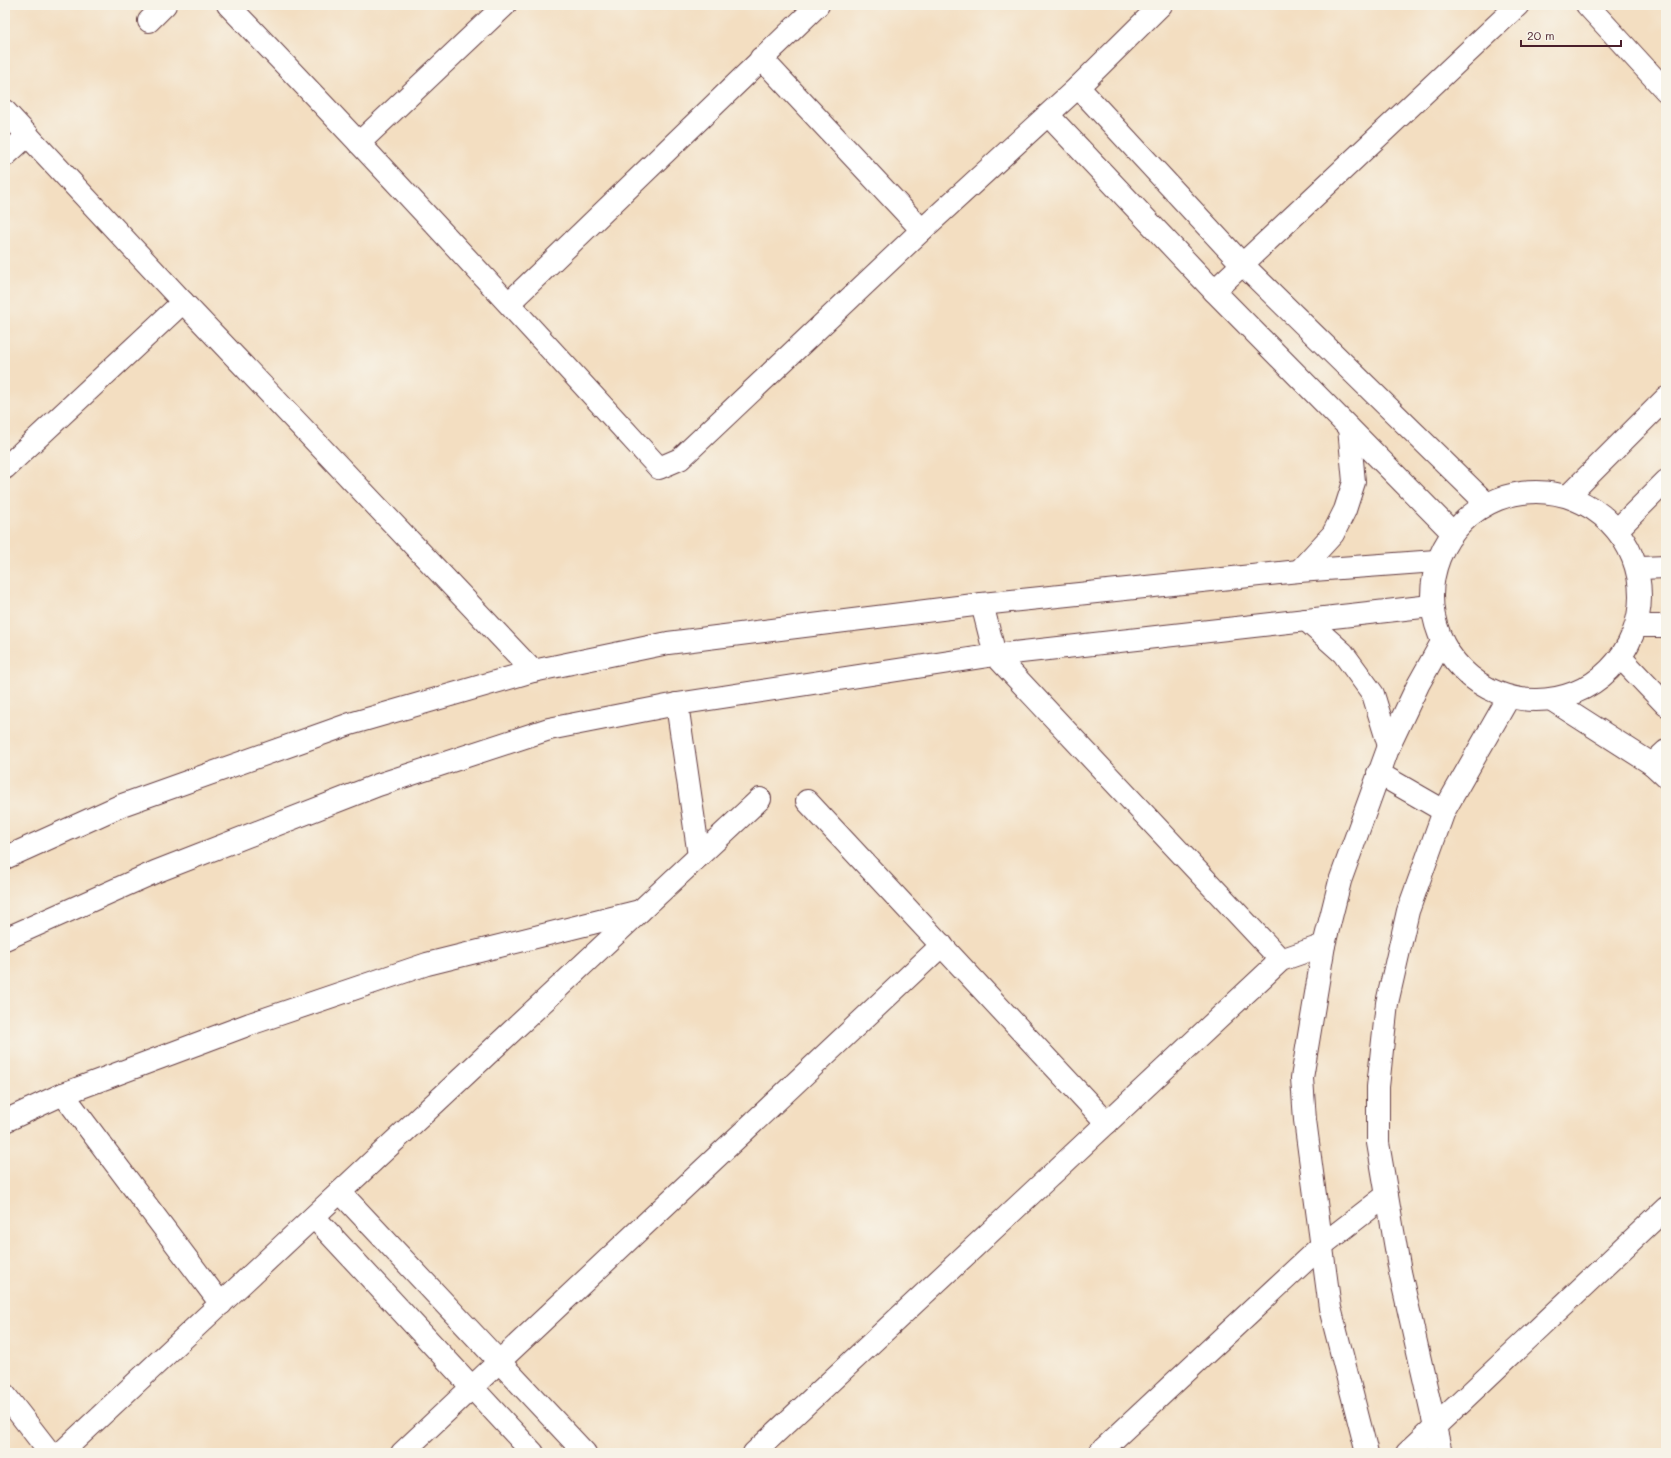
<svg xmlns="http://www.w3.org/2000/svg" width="1671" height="1458" font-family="Mali,sans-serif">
  <rect width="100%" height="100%" fill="#f7f3e8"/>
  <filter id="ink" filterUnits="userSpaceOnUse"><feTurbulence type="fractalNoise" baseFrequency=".025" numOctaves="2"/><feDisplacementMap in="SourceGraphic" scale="8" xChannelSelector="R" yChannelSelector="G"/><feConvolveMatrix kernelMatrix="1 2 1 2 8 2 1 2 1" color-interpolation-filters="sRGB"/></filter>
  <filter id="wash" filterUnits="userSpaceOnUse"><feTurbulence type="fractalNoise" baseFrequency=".012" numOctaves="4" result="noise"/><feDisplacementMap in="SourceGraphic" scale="16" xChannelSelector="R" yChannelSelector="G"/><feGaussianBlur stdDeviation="0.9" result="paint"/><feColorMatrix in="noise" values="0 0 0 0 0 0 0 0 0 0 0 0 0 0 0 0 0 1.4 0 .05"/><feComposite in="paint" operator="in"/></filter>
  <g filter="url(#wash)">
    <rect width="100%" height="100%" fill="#f3dec1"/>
  </g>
  <g filter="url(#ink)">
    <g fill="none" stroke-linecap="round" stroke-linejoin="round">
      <g stroke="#633c42" stroke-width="24">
        <g id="street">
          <path d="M228 5C374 157 517 312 659 468L680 459 922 230 1078 87 1161 5"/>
          <polyline points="1587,5 1666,91"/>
          <polyline points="149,21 165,5"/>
          <polyline points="761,58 922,230"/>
          <polyline points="1078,87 1242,264 1486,503"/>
          <polyline points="5,111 183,302 533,671"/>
          <polyline points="1048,115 1214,291 1451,531"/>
          <polyline points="359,143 505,5"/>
          <polyline points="5,156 28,135"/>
          <polyline points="1214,291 1518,5"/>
          <polyline points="509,303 818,5"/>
          <polyline points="5,468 183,302"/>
          <circle cx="1536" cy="596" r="104"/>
          <polyline points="1569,495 1666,398"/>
          <polyline points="1617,530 1666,481"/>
          <polyline points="1641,568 1666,567"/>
          <polyline points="1299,571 1333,534 1345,510 1354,482 1349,428"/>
          <polyline points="982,604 995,655 1281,960"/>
          <polyline points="1306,620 1343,653 1373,694 1389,746"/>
          <polyline points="1639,626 1666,626"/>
          <polyline points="1622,659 1666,705"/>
          <polyline points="1552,700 1652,764 1666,777"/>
          <polyline points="677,704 699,856"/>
          <polyline points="1652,764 1666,751"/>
          <polyline points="1378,773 1444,811"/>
          <polyline points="807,801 1107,1123"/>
          <polyline points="5,858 122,805 350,724 533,671 668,643 982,604 1299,571 1436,561"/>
          <polyline points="5,939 155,872 378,785 549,729 677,704 995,655 1431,606"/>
          <polyline points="63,1094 221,1304"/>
          <polyline points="5,1121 63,1094 250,1024 427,964 640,911"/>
          <polyline points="340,1192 585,1453"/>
          <polyline points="314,1217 533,1453"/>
          <polyline points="5,1395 50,1453"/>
          <polyline points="61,1453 760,799"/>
          <polyline points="402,1453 942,945"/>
          <polyline points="754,1453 1281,960 1324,945"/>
          <polyline points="1099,1453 1321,1246 1387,1195"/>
          <polyline points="1367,1453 1330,1308 1305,1120 1302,1078 1324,945 1340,881 1389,746 1418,685 1442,642"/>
          <polyline points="1407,1453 1666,1208"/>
          <polyline points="1441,1453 1400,1272 1378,1143 1378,1087 1387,1003 1408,911 1444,811 1509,697"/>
        </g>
      </g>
      <use href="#street" stroke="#fff" stroke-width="22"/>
    </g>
  </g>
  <rect width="1671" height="1458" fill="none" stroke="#f7f3e8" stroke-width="20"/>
  <path d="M1521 40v6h100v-6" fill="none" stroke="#4a1f2b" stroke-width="2"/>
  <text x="1527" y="40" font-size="12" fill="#4a1f2b" stroke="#f7f3e8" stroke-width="3" paint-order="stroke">20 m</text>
</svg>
